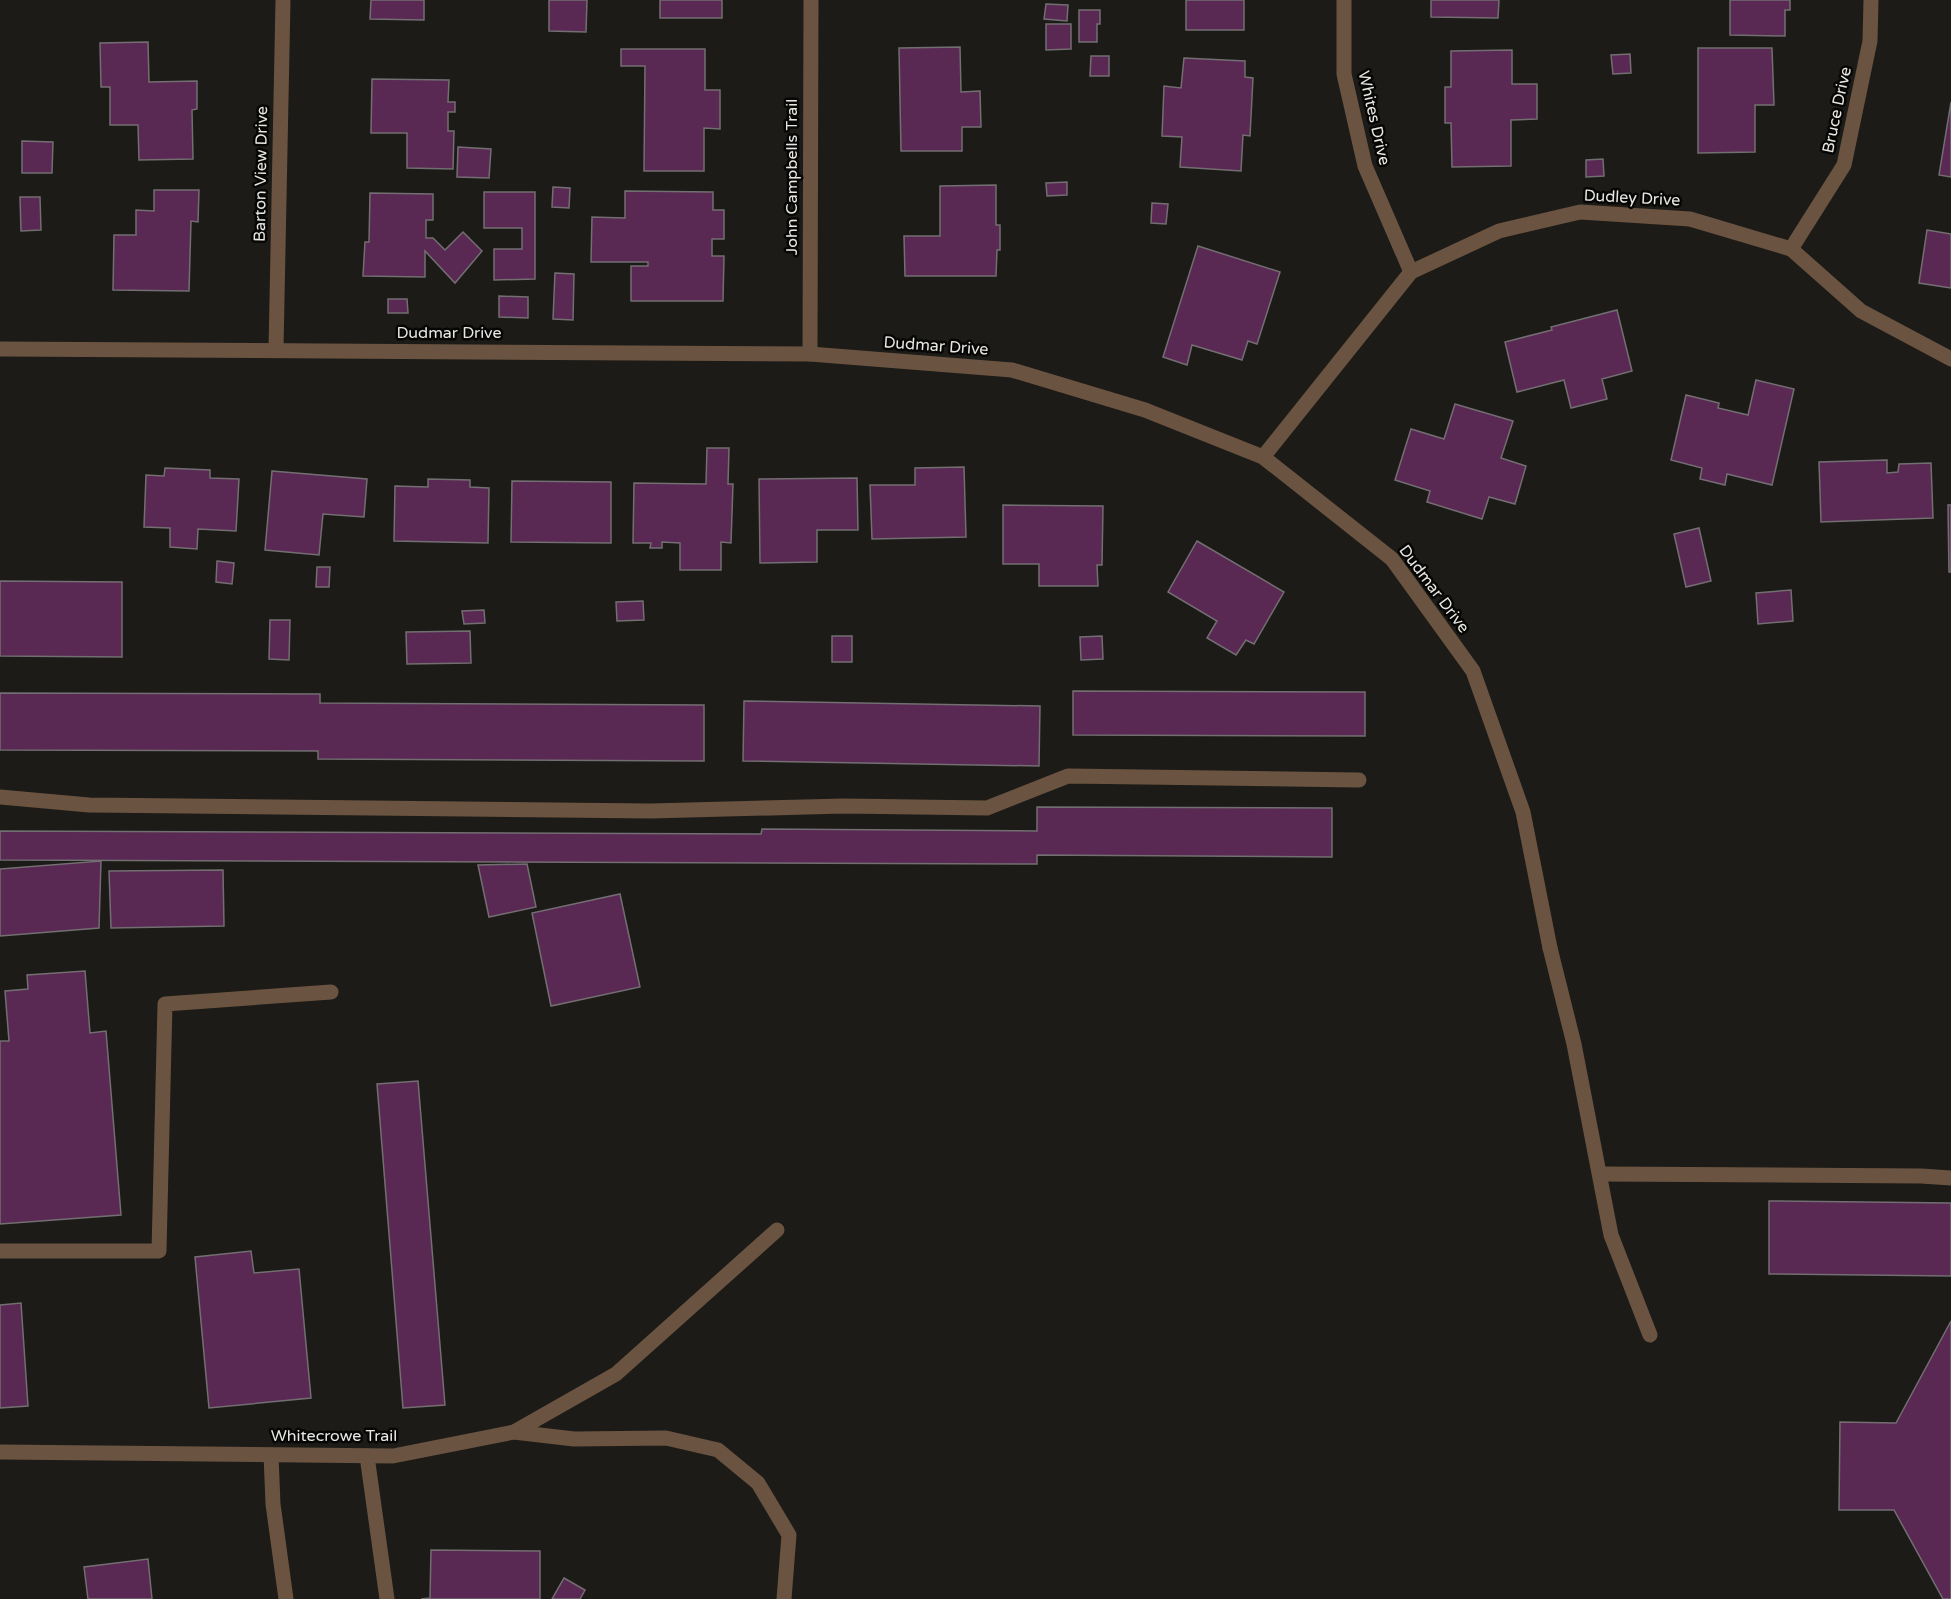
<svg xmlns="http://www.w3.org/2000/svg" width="1951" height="1599" font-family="'Varela Round',sans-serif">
  <rect width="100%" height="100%" fill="#1c1b17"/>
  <g fill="#592853" stroke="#736e72" stroke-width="1.5">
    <polygon points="371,0 424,0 424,20 370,19"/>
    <polygon points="549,0 587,0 586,32 549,31"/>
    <rect x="660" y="0" width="62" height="18"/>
    <rect x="1186" y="0" width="58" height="30"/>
    <polygon points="1431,0 1499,0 1498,18 1431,17"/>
    <polygon points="1730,0 1790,0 1790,10 1785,10 1785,36 1730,35"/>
    <polygon points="1046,4 1068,5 1067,21 1044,19"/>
    <polygon points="1079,10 1100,10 1100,24 1097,24 1097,42 1079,42"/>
    <polygon points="1046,24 1071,24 1071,49 1046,50"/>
    <polygon points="148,42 149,82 197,81 197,109 192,110 193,159 139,160 138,125 110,125 110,87 101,87 100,43"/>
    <polygon points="960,47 961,92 980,91 981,127 962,127 962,151 901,151 899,48"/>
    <polygon points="1698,48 1772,48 1774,105 1755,105 1755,152 1698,153"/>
    <polygon points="621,49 705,49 705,90 720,90 720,129 704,128 704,171 644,171 645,66 621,66"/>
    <polygon points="1512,50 1512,84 1537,84 1537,119 1511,120 1511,166 1452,167 1451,123 1445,123 1445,87 1451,87 1451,51"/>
    <polygon points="1630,54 1631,73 1613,74 1611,55"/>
    <polygon points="1091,56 1109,56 1109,76 1090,76"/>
    <polygon points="1184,58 1245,61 1245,77 1253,78 1250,136 1243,135 1241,171 1180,167 1182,137 1162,136 1164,86 1181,88"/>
    <polygon points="372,79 449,80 448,102 455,102 455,112 448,112 448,131 454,131 453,169 407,168 407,133 371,133"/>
    <polygon points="1951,102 1951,177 1939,175"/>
    <polygon points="22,141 53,142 52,173 22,173"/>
    <polygon points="458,147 491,149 489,178 457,177"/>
    <polygon points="1603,159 1604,176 1586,177 1586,160"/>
    <polygon points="1067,182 1067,195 1047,196 1046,183"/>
    <polygon points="996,185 996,225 1000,225 1000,250 997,250 996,276 905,276 904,236 940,236 940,186"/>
    <polygon points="553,187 570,188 569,208 552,207"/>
    <polygon points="154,190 199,190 198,222 191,221 189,291 113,290 114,235 136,235 136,210 154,211"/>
    <polygon points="625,191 713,192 713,210 724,210 724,239 712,239 712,256 724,256 723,301 631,301 631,266 648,266 648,262 591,262 592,217 625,218"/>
    <polygon points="484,192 535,192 535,279 494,280 494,249 522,249 522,228 484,228"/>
    <polygon points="370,193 433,194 433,220 426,220 426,238 433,238 445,250 463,232 482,251 455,283 425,251 425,277 363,276 365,242 369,242"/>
    <polygon points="20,197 40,197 41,230 21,231"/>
    <polygon points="1152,203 1168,204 1166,224 1151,223"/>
    <polygon points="1927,230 1951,234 1951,288 1919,283"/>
    <polygon points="1198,246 1280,272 1257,344 1248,341 1242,360 1192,345 1187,365 1163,357"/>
    <polygon points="555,273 574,274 573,320 553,319"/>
    <polygon points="499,296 528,297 528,318 499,317"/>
    <polygon points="388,299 407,299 408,313 388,313"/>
    <polygon points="1617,310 1632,371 1602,379 1607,399 1571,408 1564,380 1517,392 1505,342 1552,330 1551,327"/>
    <polygon points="1756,380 1794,389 1772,485 1727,474 1725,485 1700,479 1702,468 1671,460 1686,395 1719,403 1718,408 1748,415"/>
    <polygon points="1455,404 1513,421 1501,458 1526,466 1515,504 1489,497 1482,519 1427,502 1430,491 1395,480 1411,429 1444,439"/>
    <polygon points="707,448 729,448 728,484 733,484 731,543 721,542 721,570 680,570 680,543 662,542 662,548 650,548 651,543 633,543 634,483 706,484"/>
    <polygon points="1887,460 1887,473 1898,472 1899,464 1931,463 1933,518 1821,522 1819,462"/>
    <polygon points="964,467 966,537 872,539 870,485 915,485 915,468"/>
    <polygon points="165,468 210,470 210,478 239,479 236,531 198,529 197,549 170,547 170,528 144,527 146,475 164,476"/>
    <polygon points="272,471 367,479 364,517 323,514 319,555 265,550"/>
    <polygon points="857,478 858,530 817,530 817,562 760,563 759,479"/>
    <polygon points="428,479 470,480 470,487 489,488 488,543 394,541 395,486 428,487"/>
    <polygon points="512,481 611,482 611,543 511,542"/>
    <polygon points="1003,505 1103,506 1102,565 1097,565 1098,586 1039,586 1039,564 1003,564"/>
    <polygon points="1948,505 1951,505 1951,572 1949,572"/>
    <polygon points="1699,528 1711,581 1686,587 1674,534"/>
    <polygon points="1197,541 1284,592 1254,644 1246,640 1236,655 1207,638 1217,621 1168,592"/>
    <polygon points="217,561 234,563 232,584 216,582"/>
    <polygon points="317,567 330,567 329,587 316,587"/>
    <polygon points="0,581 122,582 122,657 0,656"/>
    <polygon points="1791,590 1793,621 1758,624 1756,593"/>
    <polygon points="643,601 644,620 617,621 616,602"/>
    <polygon points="484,610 485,623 464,624 462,611"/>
    <polygon points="270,620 290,620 289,660 269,659"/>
    <polygon points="470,631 471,663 407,664 406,632"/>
    <rect x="832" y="636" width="20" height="26"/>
    <polygon points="1102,636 1103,659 1081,660 1080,637"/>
    <polygon points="1073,691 1365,692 1365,736 1073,735"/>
    <polygon points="0,693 320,694 320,703 704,705 704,761 318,759 318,751 0,750"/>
    <polygon points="744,701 1040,706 1039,766 743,761"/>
    <polygon points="1037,807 1332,808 1332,857 1037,855 1037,864 0,860 0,831 761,834 762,829 1037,831"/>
    <polygon points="101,861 99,928 0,936 0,869"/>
    <polygon points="527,864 536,907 489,917 478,865"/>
    <polygon points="223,870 224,926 111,928 109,871"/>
    <polygon points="620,894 640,987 551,1006 532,913"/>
    <polygon points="85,971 90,1033 106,1031 121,1215 0,1224 0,1041 9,1041 5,991 28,989 27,975"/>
    <polygon points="418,1081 445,1405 403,1408 377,1084"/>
    <polygon points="1769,1201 1951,1203 1951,1276 1769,1274"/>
    <polygon points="251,1251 254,1273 299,1269 311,1398 209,1408 195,1257"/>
    <polygon points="21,1303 28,1406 0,1408 0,1305"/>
    <polygon points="1951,1321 1951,1599 1943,1599 1894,1510 1839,1510 1840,1422 1896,1423"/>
    <polygon points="431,1550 540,1551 540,1599 421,1599 430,1598"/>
    <polygon points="148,1559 152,1599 88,1599 84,1567"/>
    <polygon points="564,1578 585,1590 580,1599 552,1599"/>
  </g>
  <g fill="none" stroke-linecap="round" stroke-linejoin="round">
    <g stroke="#6a5340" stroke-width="15">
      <polyline points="0,797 89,805 651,811 844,806 987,808 1068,776 1359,780"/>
      <polyline points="1550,948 1574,1044 1611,1235 1650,1335"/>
      <polyline points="0,1251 159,1251 165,1004 331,992"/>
      <polyline points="514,1432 574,1439 666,1438 718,1450 758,1483 789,1535 784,1599"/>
      <polyline points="271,1455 273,1504 286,1599"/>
      <polyline points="367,1456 387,1599"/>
    </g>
    <g stroke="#6a5340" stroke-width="15">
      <polyline points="1344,0 1344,74 1365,166 1411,272"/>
      <polyline points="1791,249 1844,165 1870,41 1871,0"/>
      <polyline points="0,349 810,354 1012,370 1145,410 1263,457 1392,559 1473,671 1523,812 1550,948"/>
      <polyline points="276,349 283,0"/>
      <polyline points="810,354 811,0"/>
      <polyline points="1263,457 1411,272 1499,231 1580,212 1690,219 1791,249 1861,311 1951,359"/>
      <polyline points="1600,1174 1921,1176 1951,1178"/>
      <polyline points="0,1452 393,1456 514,1432 616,1374 777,1230"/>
    </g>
  </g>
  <g text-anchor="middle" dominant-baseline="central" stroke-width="5" stroke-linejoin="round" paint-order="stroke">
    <g font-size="16" fill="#e8e7e4" stroke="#060605">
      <text transform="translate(1837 110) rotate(-78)">Bruce Drive</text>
      <text transform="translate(1374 118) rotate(77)">Whites Drive</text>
      <text transform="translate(261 174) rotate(-89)">Barton View Drive</text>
      <text transform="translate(792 177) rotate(-90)">John Campbells Trail</text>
      <text transform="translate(1632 198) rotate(3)">Dudley Drive</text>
      <text x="449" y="333">Dudmar Drive</text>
      <text transform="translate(936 346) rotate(4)">Dudmar Drive</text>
      <text transform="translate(1434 589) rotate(53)">Dudmar Drive</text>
      <text x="334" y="1436">Whitecrowe Trail</text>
    </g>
  </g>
</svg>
